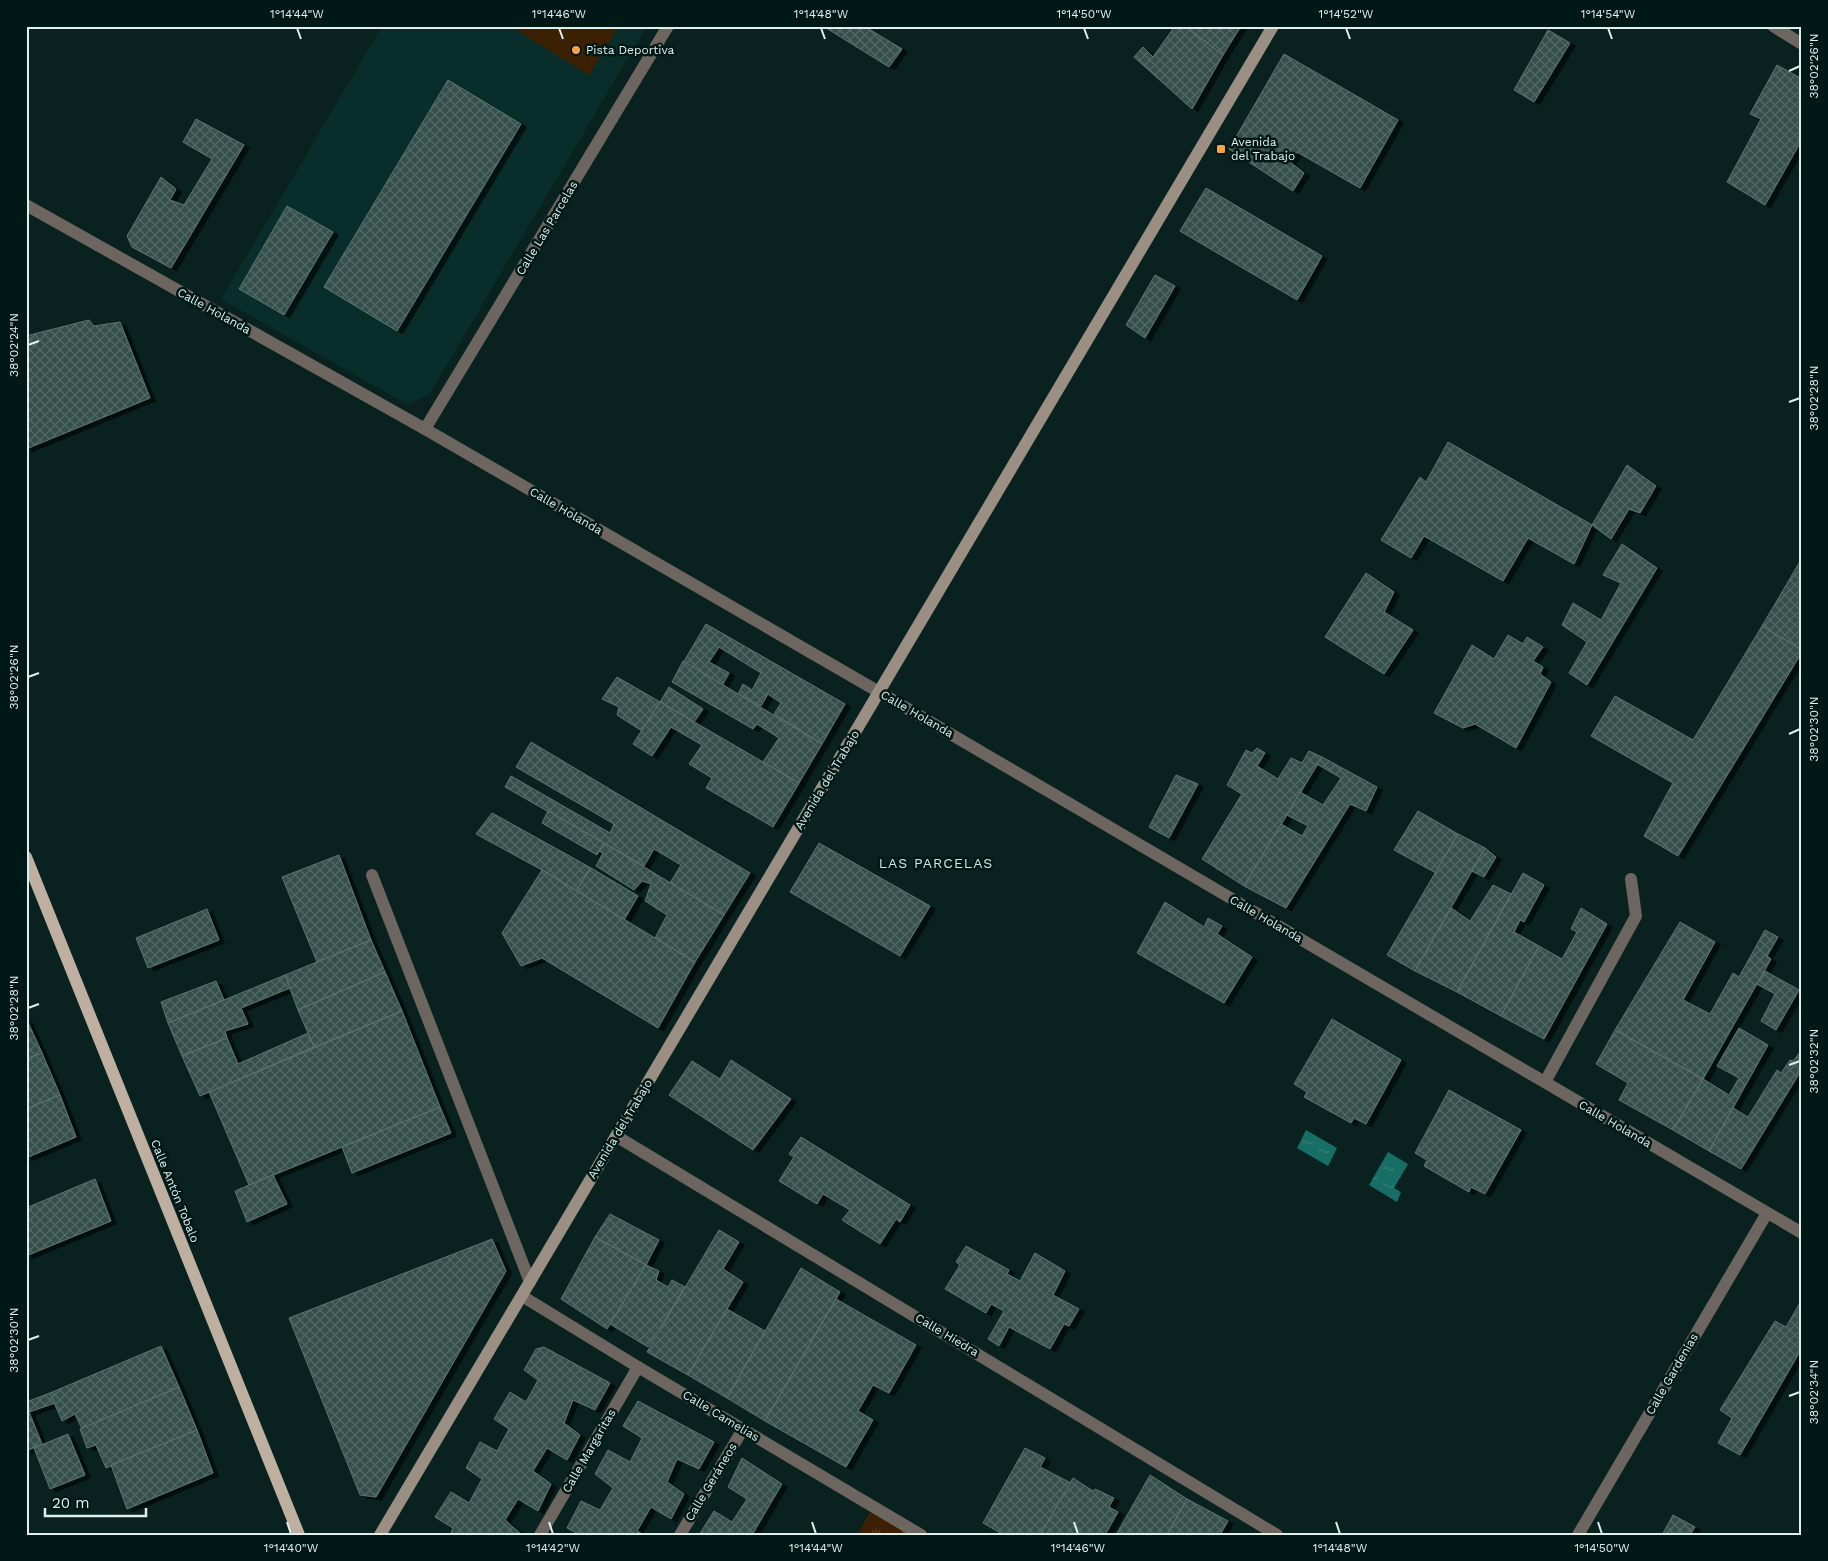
<svg xmlns="http://www.w3.org/2000/svg" width="1828" height="1561" font-family="'Work Sans',sans-serif">
  <defs>
    <pattern id="grass-tufts" width="24" height="20" patternUnits="userSpaceOnUse" patternTransform="scale(1.25)"><rect width="24" height="20" fill="#3b2004"/><path d="M3 7l-1-3M5 7V3M7 7l1-3M15 17l-1-3M17 17v-4M19 17l1-3" fill="none" stroke="#574129"/></pattern>
    <pattern id="water-ripples" width="26" height="14" patternUnits="userSpaceOnUse" patternTransform="scale(1.25)"><rect width="26" height="14" fill="#166e66"/><path d="M2 4q2-2 4 0t4 0M15 11q2-2 4 0t4 0" fill="none" stroke="#38837c"/></pattern>
    <pattern id="building-cross-hatch" width="8" height="8" patternUnits="userSpaceOnUse" patternTransform="scale(1.25)"><rect width="8" height="8" fill="#364f4c"/><path d="M0 0l8 8M0 8l8-8" fill="none" stroke="#536966"/></pattern>
    <filter id="shadow"><feDropShadow dx="5.5" dy="3" stdDeviation="0" flood-color="#0009"/></filter>
  </defs>
  <rect width="100%" height="100%" fill="#09221f"/>
  <polygon fill="#082d2a" points="382,26 647,26 429,395 408,405 221,299"/>
  <polygon fill="url(#grass-tufts)" points="873,1507 921,1535 857,1535"/>
  <polygon fill="#3b2004" points="510,26 619,26 589,75"/>
  <g fill="url(#water-ripples)">
    <polygon points="1306,1130 1337,1148 1328,1166 1297,1148"/>
    <polygon points="1388,1152 1408,1164 1394,1188 1401,1192 1397,1202 1369,1185"/>
  </g>
  <g fill="url(#building-cross-hatch)" stroke="#5b7571" filter="url(#shadow)">
    <polygon points="823,26 864,26 902,49 889,67"/>
    <polygon points="1175,26 1185,26 1223,55 1192,109 1134,57 1143,47 1153,57"/>
    <polygon points="1185,26 1241,26 1223,55"/>
    <polygon points="1548,30 1570,43 1534,102 1514,90"/>
    <polygon points="1284,54 1398,120 1360,188 1297,152 1290,162 1304,173 1293,191 1229,149"/>
    <polygon points="1777,65 1802,79 1802,134 1798,141 1800,143 1765,205 1727,182 1761,119 1750,114"/>
    <polygon points="448,80 521,124 397,331 324,287"/>
    <polygon points="196,119 244,145 171,268 132,247 127,236 161,177 176,189 170,200 184,205 212,159 183,142"/>
    <polygon points="1206,188 1322,256 1297,300 1180,231"/>
    <polygon points="287,206 333,232 284,315 239,289"/>
    <polygon points="1155,275 1175,286 1145,338 1126,325"/>
    <polygon points="89,320 94,326 120,322 150,398 26,449 26,336"/>
    <polygon points="1448,442 1592,525 1574,564 1528,538 1503,581 1424,536 1411,558 1381,540 1420,477 1426,482"/>
    <polygon points="1627,465 1656,486 1640,513 1629,509 1611,539 1592,525"/>
    <polygon points="1622,544 1657,568 1587,685 1569,673 1587,642 1562,625 1573,603 1601,620 1621,583 1603,575"/>
    <polygon points="1802,558 1802,650 1762,626"/>
    <polygon points="1366,573 1394,592 1384,612 1413,630 1384,674 1325,637"/>
    <polygon points="706,624 845,704 822,744 774,714 781,703 768,694 761,706 738,694 743,684 752,690 761,673 719,647 709,662 729,673 722,686 683,663"/>
    <polygon points="1762,626 1802,650 1802,652 1678,856 1644,836 1673,783 1591,736 1615,696 1693,740"/>
    <polygon points="1508,635 1523,644 1527,637 1543,647 1533,661 1543,667 1540,674 1551,682 1516,748 1475,724 1463,728 1434,713 1472,645 1494,659"/>
    <polygon points="683,661 822,744 799,783 763,762 779,738 757,724 753,729 672,682"/>
    <polygon points="617,677 660,702 642,731 617,715 619,707 602,699"/>
    <polygon points="669,687 703,709 694,722 660,702"/>
    <polygon points="660,702 799,783 773,827 706,788 712,778 689,764 702,745 671,727 652,756 633,744"/>
    <polygon points="531,742 750,873 724,915 670,883 681,865 654,849 644,866 505,787 511,776 610,833 614,824 516,767"/>
    <polygon points="1257,748 1265,753 1257,766 1278,779 1291,758 1302,763 1309,751 1322,757 1244,886 1202,859 1242,794 1227,785 1246,750 1252,753"/>
    <polygon points="1322,757 1377,787 1366,811 1350,804 1286,908 1244,886 1281,824 1302,836 1308,826 1287,815 1300,792 1323,805 1341,778 1317,764"/>
    <polygon points="1176,775 1198,784 1169,838 1149,827"/>
    <polygon points="548,811 604,843 597,855 542,823"/>
    <polygon points="1418,811 1458,834 1436,873 1394,850"/>
    <polygon points="492,813 591,868 576,891 542,870 476,834"/>
    <polygon points="1458,834 1485,848 1415,971 1387,955"/>
    <polygon points="604,843 724,915 695,962 655,938 667,915 645,901 651,884 642,881 634,890 596,866 603,853 599,851"/>
    <polygon points="819,843 930,906 900,956 790,892"/>
    <polygon points="1485,848 1496,857 1484,877 1472,871"/>
    <polygon points="339,855 371,940 317,962 282,877"/>
    <polygon points="591,868 638,896 624,920 576,891"/>
    <polygon points="542,870 695,962 658,1028 542,958 521,966 502,933"/>
    <polygon points="1523,873 1544,885 1524,922 1520,920 1514,932 1539,946 1501,1016 1457,992"/>
    <polygon points="1493,885 1511,894 1457,992 1415,971 1451,908 1470,921"/>
    <polygon points="1165,902 1204,927 1208,918 1222,926 1217,934 1252,957 1224,1003 1137,953"/>
    <polygon points="1581,908 1607,924 1544,1039 1501,1016 1539,946 1562,959 1577,932 1571,929"/>
    <polygon points="207,909 219,940 148,968 136,938"/>
    <polygon points="1680,922 1715,942 1683,1000 1710,1014 1733,973 1739,977 1765,930 1778,937 1767,956 1771,959 1703,1079 1615,1030"/>
    <polygon points="371,940 385,972 298,1010 285,975"/>
    <polygon points="1765,971 1799,990 1776,1030 1761,1021 1775,994 1757,984"/>
    <polygon points="385,972 402,1011 314,1047 298,1010"/>
    <polygon points="285,975 290,988 241,1008 248,1024 225,1031 227,1038 182,1056 168,1023"/>
    <polygon points="216,981 224,1000 168,1023 161,1002"/>
    <polygon points="402,1011 440,1107 249,1185 209,1092"/>
    <polygon points="26,1018 42,1053 26,1059"/>
    <polygon points="1332,1019 1401,1060 1366,1124 1354,1118 1351,1123 1304,1097 1307,1092 1294,1084"/>
    <polygon points="1739,1028 1768,1045 1709,1151 1673,1130 1703,1079 1729,1095 1739,1078 1717,1066"/>
    <polygon points="1615,1030 1703,1079 1673,1130 1619,1100 1628,1083 1596,1064"/>
    <polygon points="308,1033 314,1047 200,1096 182,1056 227,1038 238,1064"/>
    <polygon points="1801,1051 1802,1069 1741,1169 1709,1151 1733,1108 1748,1117 1777,1070 1781,1073 1790,1060 1793,1061"/>
    <polygon points="42,1053 60,1095 26,1109 26,1059"/>
    <polygon points="731,1060 791,1099 753,1150 669,1095 692,1061 720,1079"/>
    <polygon points="1449,1090 1521,1130 1485,1194 1471,1187 1469,1192 1424,1166 1427,1160 1415,1153"/>
    <polygon points="60,1095 76,1137 26,1158 26,1109"/>
    <polygon points="440,1107 451,1133 352,1173 342,1147"/>
    <polygon points="801,1137 910,1205 900,1222 896,1219 880,1244 842,1220 850,1210 823,1194 817,1204 779,1181 794,1157 789,1154"/>
    <polygon points="273,1175 287,1204 247,1222 235,1191"/>
    <polygon points="95,1179 111,1221 26,1256 26,1208"/>
    <polygon points="610,1214 659,1240 646,1265 595,1237"/>
    <polygon points="719,1230 739,1242 723,1269 743,1282 688,1375 647,1352"/>
    <polygon points="595,1237 646,1265 607,1329 561,1299"/>
    <polygon points="492,1239 506,1271 376,1497 360,1495 289,1318"/>
    <polygon points="966,1246 1009,1270 1007,1274 1020,1281 1035,1253 1065,1271 1053,1295 1079,1309 1069,1326 1064,1324 1050,1349 1009,1327 999,1346 988,1339 1004,1311 991,1304 986,1313 945,1289 960,1265 956,1262"/>
    <polygon points="646,1265 659,1271 656,1280 668,1287 672,1280 685,1287 648,1347 610,1324"/>
    <polygon points="801,1268 840,1292 765,1421 727,1398"/>
    <polygon points="836,1299 916,1345 889,1393 873,1385 858,1411 873,1420 846,1467 765,1421"/>
    <polygon points="1801,1301 1802,1348 1740,1455 1718,1443 1732,1418 1720,1410 1775,1321 1786,1327"/>
    <polygon points="727,1309 765,1331 727,1398 688,1375"/>
    <polygon points="161,1346 179,1387 82,1429 75,1414 62,1421 50,1393"/>
    <polygon points="544,1347 610,1383 595,1410 573,1400 564,1423 580,1435 567,1460 547,1448 533,1471 551,1484 538,1511 518,1499 505,1520 522,1535 450,1535 453,1528 435,1517 451,1492 469,1503 482,1479 466,1468 480,1442 497,1451 509,1429 494,1419 510,1392 526,1402 538,1380 524,1370 536,1349"/>
    <polygon points="179,1387 197,1430 106,1468 96,1445 87,1448 80,1429"/>
    <polygon points="50,1393 55,1403 29,1412 42,1444 26,1451 26,1402"/>
    <polygon points="638,1401 714,1442 699,1469 677,1459 667,1482 684,1494 671,1519 651,1507 637,1531 644,1535 580,1535 567,1528 581,1501 600,1510 613,1488 595,1474 608,1450 630,1462 642,1438 623,1426"/>
    <polygon points="197,1430 213,1473 127,1509 111,1465"/>
    <polygon points="68,1434 85,1475 50,1489 34,1448"/>
    <polygon points="1025,1448 1045,1458 1040,1467 1071,1483 1040,1535 1004,1535 983,1523"/>
    <polygon points="742,1458 782,1484 752,1535 699,1535 714,1511 732,1522 747,1499 728,1487"/>
    <polygon points="1150,1475 1187,1499 1167,1535 1116,1535"/>
    <polygon points="1073,1478 1093,1491 1095,1489 1114,1498 1109,1507 1118,1512 1105,1535 1040,1535"/>
    <polygon points="1187,1499 1228,1521 1220,1535 1167,1535"/>
    <polygon points="1673,1515 1695,1527 1690,1535 1662,1535"/>
  </g>
  <g fill="none" stroke-linecap="round" stroke-linejoin="round">
    <g stroke="#6d655f" stroke-width="12">
      <polyline points="1773,26 1802,44"/>
      <polyline points="26,205 425,429 879,692 1802,1233"/>
      <polyline points="425,429 668,26"/>
      <polyline points="372,875 530,1282"/>
      <polyline points="1545,1082 1636,916 1631,879"/>
      <polyline points="616,1136 1277,1535"/>
      <polyline points="522,1296 638,1367 921,1535"/>
      <polyline points="540,1535 638,1367"/>
      <polyline points="680,1535 743,1429"/>
      <polyline points="1578,1535 1767,1213"/>
    </g>
    <polyline stroke="#9b8f84" stroke-width="12" points="380,1535 1273,26"/>
    <polyline stroke="#bfafa1" stroke-width="12" points="26,857 299,1535"/>
  </g>
  <path fill="none" stroke="#e0eeec" stroke-width="2" d="M297 28 301 39M559 28 563 39M821 28 825 39M1084 28 1088 39M1346 28 1350 39M1608 28 1612 39M1789 71 1800 66M28 345 39 341M1789 402 1800 398M28 677 39 673M1789 734 1800 729M28 1008 39 1004M1789 1065 1800 1061M28 1340 39 1336M1789 1396 1800 1392M287 1522 291 1534M549 1522 553 1534M812 1522 816 1534M1074 1522 1078 1534M1336 1522 1340 1534M1598 1522 1602 1534"/>
  <g fill="#f7a149" stroke="#011916" stroke-width="2">
    <circle cx="576" cy="50" r="5"/>
    <rect x="1216" y="144" width="10" height="10" rx="2.5"/>
  </g>
  <g text-anchor="middle" dominant-baseline="central" stroke-width="5" stroke-linejoin="round" paint-order="stroke">
    <g font-size="12" fill="#e0eeec" stroke="#011916" text-anchor="start">
      <text x="586" y="50">Pista Deportiva</text>
      <text x="1231" y="142">Avenida<tspan x="1231" dy="14">del Trabajo</tspan></text>
    </g>
    <g font-size="12" fill="#e0eeec" stroke="#011916">
      <text transform="translate(547 228) rotate(-59)">Calle Las Parcelas</text>
      <text transform="translate(214 311) rotate(29)">Calle Holanda</text>
      <text transform="translate(566 511) rotate(30)">Calle Holanda</text>
      <text transform="translate(917 714) rotate(30)">Calle Holanda</text>
      <text transform="translate(827 780) rotate(-59)">Avenida del Trabajo</text>
      <text transform="translate(1266 919) rotate(30)">Calle Holanda</text>
      <text transform="translate(1615 1124) rotate(30)">Calle Holanda</text>
      <text transform="translate(620 1129) rotate(-59)">Avenida del Trabajo</text>
      <text transform="translate(175 1191) rotate(68)">Calle Antón Tobalo</text>
      <text transform="translate(947 1335) rotate(31)">Calle Hiedra</text>
      <text transform="translate(1672 1374) rotate(-60)">Calle Gardenias</text>
      <text transform="translate(721 1416) rotate(31)">Calle Camelias</text>
      <text transform="translate(589 1451) rotate(-60)">Calle Margaritas</text>
      <text transform="translate(711 1482) rotate(-59)">Calle Geráneos</text>
    </g>
    <g font-size="14" letter-spacing="1" fill="#cae7e3" stroke="#011916">
      <text x="936" y="863">LAS PARCELAS</text>
    </g>
  </g>
  <rect width="1828" height="1561" fill="none" stroke="#011916" stroke-width="55"/>
  <path d="M45 1508v8h101v-8" fill="none" stroke="#e0eeec" stroke-width="2.5"/>
  <text x="52" y="1508" font-size="15" fill="#e0eeec" stroke="#011916" stroke-width="4" paint-order="stroke">20 m</text>
  <rect x="28" y="28" width="1772" height="1506" fill="none" stroke="#e0eeec" stroke-width="2"/>
  <g font-size="12" text-anchor="middle" fill="#e0eeec">
    <text x="297" y="18">1°14'44"W</text>
    <text x="559" y="18">1°14'46"W</text>
    <text x="821" y="18">1°14'48"W</text>
    <text x="1084" y="18">1°14'50"W</text>
    <text x="1346" y="18">1°14'52"W</text>
    <text x="1608" y="18">1°14'54"W</text>
    <text transform="translate(1814 66) rotate(-90)" y="4">38°02'26"N</text>
    <text transform="translate(14 345) rotate(-90)" y="4">38°02'24"N</text>
    <text transform="translate(1814 398) rotate(-90)" y="4">38°02'28"N</text>
    <text transform="translate(14 677) rotate(-90)" y="4">38°02'26"N</text>
    <text transform="translate(1814 729) rotate(-90)" y="4">38°02'30"N</text>
    <text transform="translate(14 1008) rotate(-90)" y="4">38°02'28"N</text>
    <text transform="translate(1814 1061) rotate(-90)" y="4">38°02'32"N</text>
    <text transform="translate(14 1340) rotate(-90)" y="4">38°02'30"N</text>
    <text transform="translate(1814 1392) rotate(-90)" y="4">38°02'34"N</text>
    <text x="291" y="1552">1°14'40"W</text>
    <text x="553" y="1552">1°14'42"W</text>
    <text x="816" y="1552">1°14'44"W</text>
    <text x="1078" y="1552">1°14'46"W</text>
    <text x="1340" y="1552">1°14'48"W</text>
    <text x="1602" y="1552">1°14'50"W</text>
  </g>
</svg>
